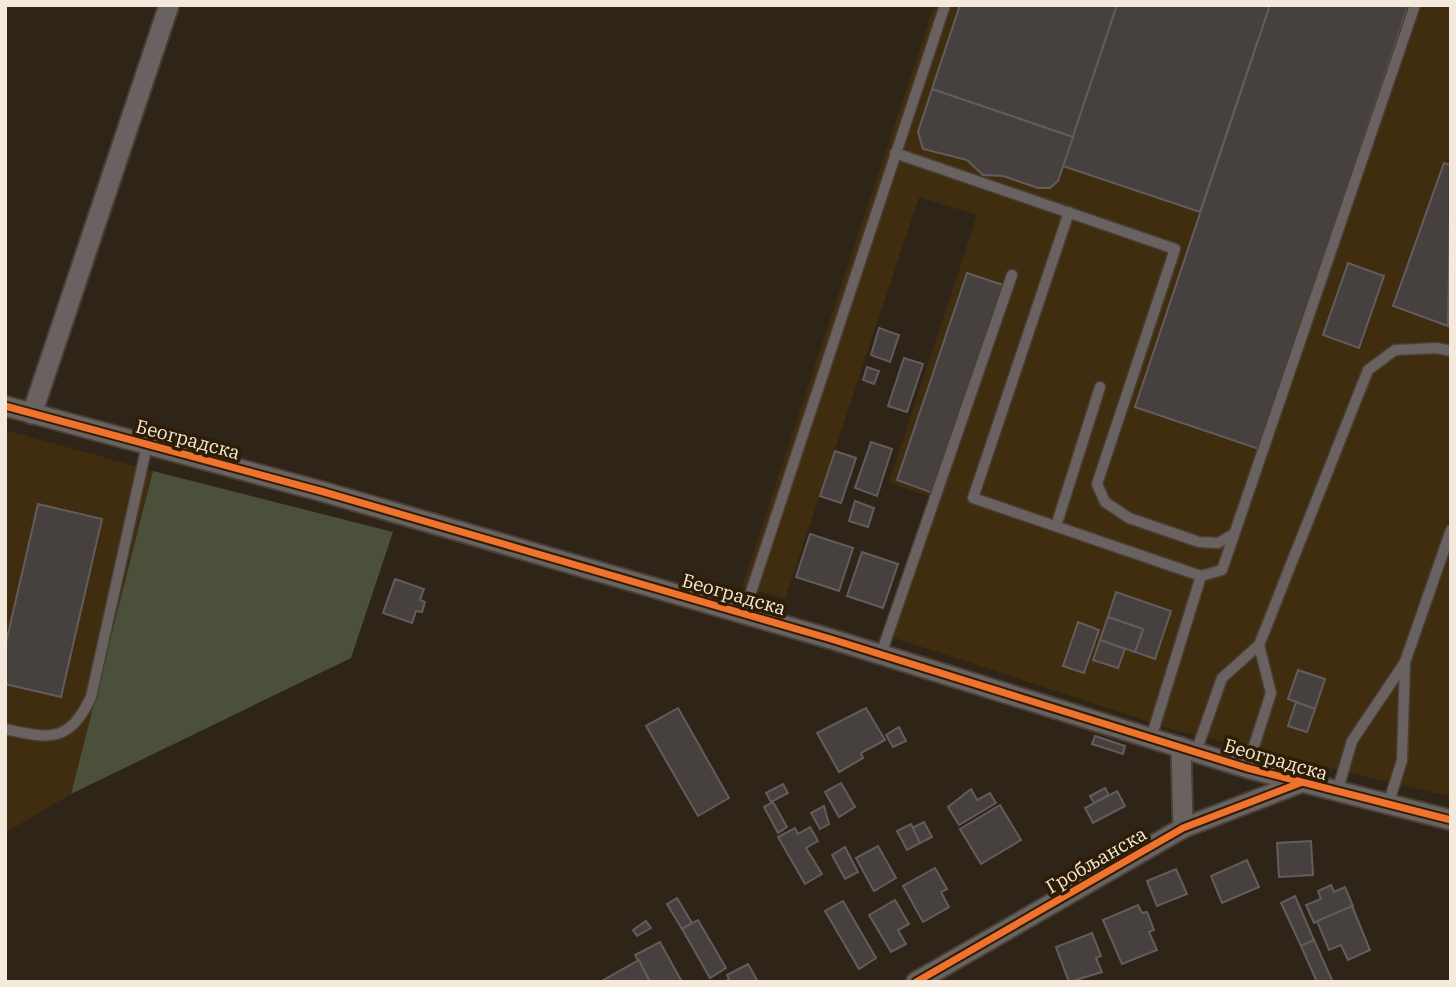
<svg xmlns="http://www.w3.org/2000/svg" width="1456" height="987" font-family="'IBM Plex Serif',serif">
  <rect width="100%" height="100%" fill="#2e2518"/>
  <g fill="#402c0e">
    <polygon points="934,5 1451,5 1451,797 1174,730 886,635 934,498 889,483 977,215 919,197 785,599 742,586"/>
    <polygon points="5,430 153,471 71,794 5,833"/>
  </g>
  <polygon fill="#4b503b" points="153,471 393,532 351,658 71,794"/>
  <g fill="#46403e" stroke="#635c5c" stroke-width="2">
    <polygon points="960,5 1117,5 1073,137 932,89"/>
    <polygon points="1117,5 1270,5 1200,212 1063,166"/>
    <polygon points="1270,5 1408,6 1259,449 1135,407"/>
    <polygon points="932,89 1073,137 1058,181 1050,188 1038,188 1003,176 983,175 967,160 923,149 918,132"/>
    <polygon points="1444,163 1451,165 1448,326 1393,306"/>
    <polygon points="1348,263 1384,276 1359,348 1323,335"/>
    <polygon points="967,273 1003,285 933,493 897,480"/>
    <polygon points="879,328 899,335 890,362 871,355"/>
    <polygon points="904,358 923,364 907,412 888,406"/>
    <polygon points="867,367 879,371 874,384 863,380"/>
    <polygon points="871,442 892,449 877,496 855,488"/>
    <polygon points="835,451 856,458 841,503 820,496"/>
    <polygon points="855,501 874,508 868,527 849,521"/>
    <polygon points="38,504 102,519 61,697 5,684 5,647"/>
    <polygon points="810,534 853,548 839,591 796,577"/>
    <polygon points="862,552 898,564 883,608 847,596"/>
    <polygon points="395,579 424,589 420,600 425,602 422,612 416,611 412,623 383,613"/>
    <polygon points="1116,592 1171,611 1155,659 1135,652 1143,629 1108,617"/>
    <polygon points="1108,617 1143,629 1135,652 1100,640"/>
    <polygon points="1078,622 1099,630 1084,673 1063,666"/>
    <polygon points="1100,640 1125,649 1118,668 1093,660"/>
    <polygon points="1298,670 1325,679 1315,709 1288,699"/>
    <polygon points="1296,702 1315,709 1307,732 1288,726"/>
    <polygon points="678,708 729,798 698,816 646,726"/>
    <polygon points="866,708 885,740 861,753 863,758 839,772 817,733"/>
    <polygon points="899,727 906,741 893,747 886,735"/>
    <polygon points="1095,736 1125,746 1123,754 1092,744"/>
    <polygon points="841,783 855,807 839,817 825,792"/>
    <polygon points="783,784 788,793 771,802 766,793"/>
    <polygon points="1105,788 1109,795 1094,803 1090,796"/>
    <polygon points="971,789 977,800 990,793 996,803 959,825 948,807"/>
    <polygon points="1117,791 1125,806 1093,823 1085,808"/>
    <polygon points="773,802 787,827 778,833 764,807"/>
    <polygon points="1000,805 1021,840 981,864 960,829"/>
    <polygon points="824,806 829,824 820,829 811,813"/>
    <polygon points="924,822 932,837 920,843 912,828"/>
    <polygon points="911,824 920,843 907,850 897,831"/>
    <polygon points="810,827 818,841 806,848 822,874 805,884 778,837 795,828 798,834"/>
    <polygon points="1311,841 1313,875 1279,877 1277,843"/>
    <polygon points="878,846 896,878 874,891 856,858"/>
    <polygon points="845,847 858,872 845,879 832,855"/>
    <polygon points="1247,860 1259,887 1222,903 1211,876"/>
    <polygon points="935,868 947,889 941,892 949,907 923,922 903,886"/>
    <polygon points="1176,869 1187,894 1157,906 1147,881"/>
    <polygon points="1331,885 1334,892 1345,887 1353,906 1314,923 1306,905 1321,899 1318,891"/>
    <polygon points="1295,896 1314,940 1301,946 1281,903"/>
    <polygon points="677,898 692,923 682,929 667,904"/>
    <polygon points="895,900 909,924 898,930 906,944 891,952 869,915"/>
    <polygon points="843,901 876,958 859,969 825,911"/>
    <polygon points="1138,905 1142,913 1147,912 1154,930 1149,932 1157,950 1122,964 1103,920"/>
    <polygon points="1352,906 1370,950 1348,960 1341,945 1329,950 1317,921"/>
    <polygon points="698,920 726,968 710,978 682,929"/>
    <polygon points="646,921 651,928 637,936 633,930"/>
    <polygon points="1092,933 1101,956 1096,958 1102,972 1069,982 1056,947"/>
    <polygon points="1314,940 1332,980 1329,982 1317,982 1301,946"/>
    <polygon points="660,942 682,982 650,982 635,955"/>
    <polygon points="639,960 650,982 600,982"/>
    <polygon points="748,964 758,982 724,982 729,979 727,975"/>
  </g>
  <g fill="none" stroke-linecap="round" stroke-linejoin="round">
    <g stroke="#484035" stroke-width="13">
      <g id="lane">
        <polyline points="895,153 1175,249 1097,484 1105,502 1129,518 1199,542 1218,543 1234,534"/>
        <polyline points="1069,212 973,498 1201,576 1222,570 1415,5"/>
        <polyline points="1056,526 1100,387"/>
        <polyline points="744,613 945,5"/>
        <polyline points="881,654 1012,275"/>
        <path d="M5 729C50 739 69 743 91 697L147 445"/>
        <polyline points="1151,738 1201,576"/>
        <polyline points="1196,752 1222,678 1259,645 1368,370 1395,350 1437,348 1451,351"/>
        <polyline points="1247,768 1271,693 1259,645"/>
        <polyline points="1337,792 1352,741 1405,662 1451,530"/>
        <polyline points="1388,805 1402,760 1405,662"/>
      </g>
    </g>
    <g stroke="#484035" stroke-width="23">
      <g id="street">
        <polyline points="5,406 324,492 831,639 1247,768 1451,820"/>
        <polyline points="32,414 169,5"/>
        <polyline points="1181,747 1183,828"/>
        <polyline points="916,982 1183,828 1300,783"/>
      </g>
    </g>
    <use href="#lane" stroke="#696261" stroke-width="10"/>
    <use href="#street" stroke="#696261" stroke-width="19"/>
    <g stroke="#2e1d05" stroke-width="11">
      <g id="cycleway">
        <polyline points="5,406 324,492 831,639 1247,768 1451,820"/>
        <polyline points="916,982 1183,828 1300,783"/>
      </g>
    </g>
    <use href="#cycleway" stroke="#ef722f" stroke-width="7"/>
  </g>
  <g text-anchor="middle" dominant-baseline="central" stroke-width="7" stroke-linejoin="round" paint-order="stroke">
    <g font-size="19" fill="#f5e9db" stroke="#2e1d05">
      <text transform="translate(188 439) rotate(15)">Београдска</text>
      <text transform="translate(734 594) rotate(16)">Београдска</text>
      <text transform="translate(1276 759) rotate(16)">Београдска</text>
      <text transform="translate(1096 860) rotate(-30)">Гробљанска</text>
    </g>
  </g>
  <rect width="1456" height="987" fill="none" stroke="#f5e9db" stroke-width="14"/>
</svg>
